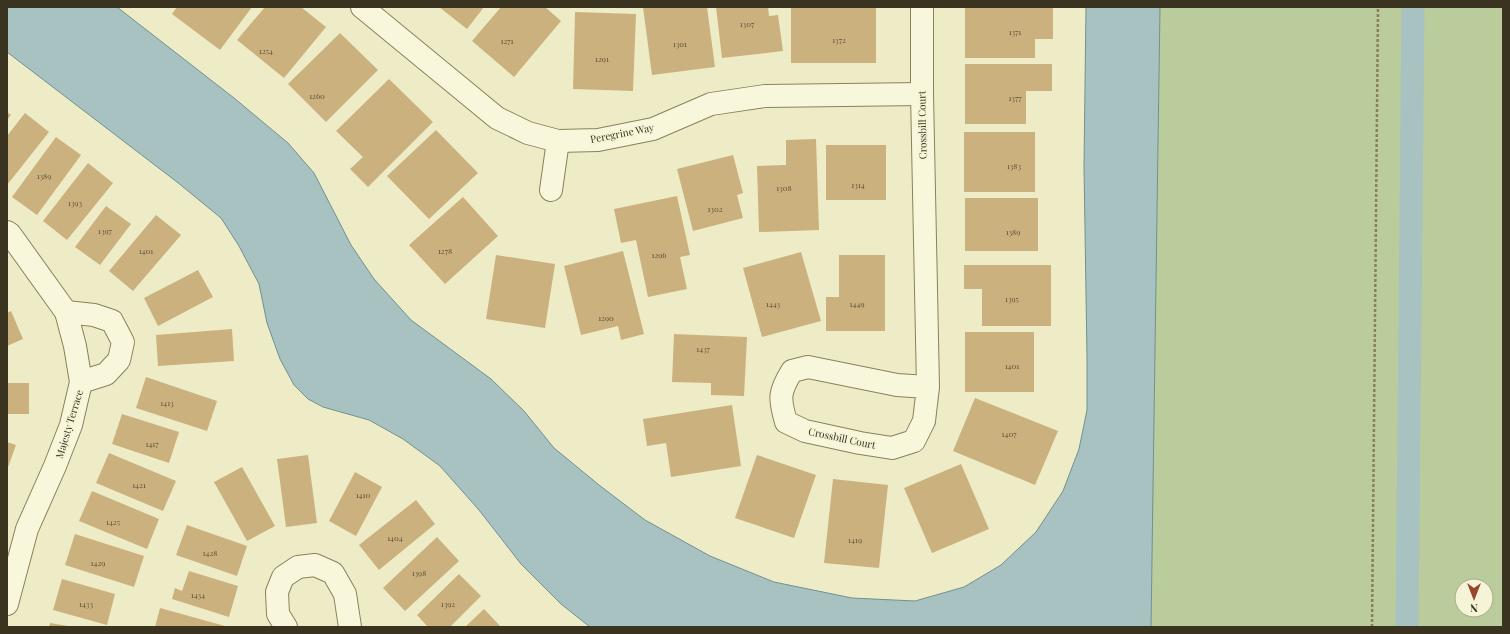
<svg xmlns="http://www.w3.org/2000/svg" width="1510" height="634" font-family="'Playfair Display',serif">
  <rect width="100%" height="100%" fill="#eeecc7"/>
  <path fill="#bacc9b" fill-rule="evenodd" d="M1156 7H1503V627H1151ZM1462 586H1486V610H1462Z"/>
  <polygon fill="#a8c2c1" stroke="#6f9190" points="7,7 117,7 234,98 288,143 314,173 351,245 374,279 411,320 491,379 524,411 554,448 599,485 645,520 710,556 774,582 852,598 915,601 964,587 1001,565 1036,532 1063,491 1079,449 1087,410 1087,358 1084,166 1086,7 1160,7 1151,627 590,627 561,604 521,564 479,510 440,466 403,439 369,420 323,407 308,399 294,385 280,359 267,323 259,284 239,246 221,218 177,182 7,52"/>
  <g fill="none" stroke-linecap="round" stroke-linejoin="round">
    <polyline stroke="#a8c2c1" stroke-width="23" points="1407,627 1413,7"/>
  </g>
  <g fill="#cbb17e">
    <polygon points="177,7 252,7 220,50 172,14"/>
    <polygon points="265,7 301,7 326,27 284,78 237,40"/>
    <polygon points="439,7 484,7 467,29"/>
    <polygon points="501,7 545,7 561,21 514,77 472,41"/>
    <polygon points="643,7 707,7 715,67 652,75"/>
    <polygon points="716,7 768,7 769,16 778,15 783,51 722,58"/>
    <rect x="791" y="7" width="85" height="56"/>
    <polygon points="965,7 1053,7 1053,39 1035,39 1035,58 965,58"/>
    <polygon points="575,12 636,14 633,91 573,89"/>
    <polygon points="340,33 378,70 326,122 288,84"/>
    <polygon points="965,64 1052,64 1052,91 1026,91 1026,124 965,124"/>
    <polygon points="389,79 433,122 368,187 350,169 363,157 336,131"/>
    <polygon points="7,112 11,115 7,120"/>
    <polygon points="25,113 49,132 7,185 7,136"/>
    <polygon points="436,130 478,173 429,219 387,176"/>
    <rect x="964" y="132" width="71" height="60"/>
    <polygon points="56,137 81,155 37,215 12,197"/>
    <polygon points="816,139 819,230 759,232 757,166 786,165 786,140"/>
    <rect x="826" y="145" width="60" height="55"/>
    <polygon points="733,155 743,193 737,195 743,218 693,231 677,169"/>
    <polygon points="88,163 113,183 67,240 43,221"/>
    <polygon points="677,196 690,255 680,257 687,289 648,297 636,240 621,243 614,209"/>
    <polygon points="463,197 498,236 445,284 409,245"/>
    <rect x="965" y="198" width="73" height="53"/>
    <polygon points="106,206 131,224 100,265 75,247"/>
    <polygon points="156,215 181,235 133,291 109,271"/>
    <polygon points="623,251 644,334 621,340 618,326 581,335 564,266"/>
    <polygon points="801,252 821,321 762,337 743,268"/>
    <polygon points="496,255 555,264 545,328 486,319"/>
    <polygon points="839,255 885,255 885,331 826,331 826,297 839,297"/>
    <polygon points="964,265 1051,265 1051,326 982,326 982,289 964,289"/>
    <polygon points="198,270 213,297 158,326 144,298"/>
    <polygon points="11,311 23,339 7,346 7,313"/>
    <polygon points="232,329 234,361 158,366 156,335"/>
    <rect x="965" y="332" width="69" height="60"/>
    <polygon points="674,334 747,337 744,396 711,395 711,383 672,382"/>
    <polygon points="146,377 217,401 207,431 136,408"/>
    <rect x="7" y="383" width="22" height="31"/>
    <polygon points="975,398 1058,431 1035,485 953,451"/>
    <polygon points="732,405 741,466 671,477 666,443 647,446 643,419"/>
    <polygon points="122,414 179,432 169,463 112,444"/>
    <polygon points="7,442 16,445 7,470"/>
    <polygon points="109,453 176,481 163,511 96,483"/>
    <polygon points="308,455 317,523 286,527 277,459"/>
    <polygon points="757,455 816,475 794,538 735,518"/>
    <polygon points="961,464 989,529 932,553 904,488"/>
    <polygon points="242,467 275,526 247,541 214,482"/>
    <polygon points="355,472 382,487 356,536 329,521"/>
    <polygon points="833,479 888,485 879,568 824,563"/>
    <polygon points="92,491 159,519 147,549 79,521"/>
    <polygon points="416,500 435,524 379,570 359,545"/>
    <polygon points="187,525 247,546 237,576 176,555"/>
    <polygon points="75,534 144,556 134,587 65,565"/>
    <polygon points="437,537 459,561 405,611 383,588"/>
    <polygon points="189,571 238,586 229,617 172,599 175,588 182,591"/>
    <polygon points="459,574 481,596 450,627 428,627 417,615"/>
    <polygon points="62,579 115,594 107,625 53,610"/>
    <polygon points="160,608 225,626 225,627 155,627"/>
    <polygon points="484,609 501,627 465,627"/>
    <polygon points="50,623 68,626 68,627 49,627"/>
  </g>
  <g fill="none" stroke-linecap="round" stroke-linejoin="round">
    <g stroke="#8a805c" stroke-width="24">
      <g id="street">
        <polyline points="362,7 497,118 528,133 558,141 598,140 653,129 711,104 765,96 922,94"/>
        <path d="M922 7V94L928 387 924 421 914 441 892 448 860 443 805 431 786 422C779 398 779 392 792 371L808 367 897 385 928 387"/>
        <polyline points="551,190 558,141"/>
        <polyline points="7,232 10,234 66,312 75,346 81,382 71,425 55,466 27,529 7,604"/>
        <polyline points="66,312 94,315 112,321 123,342 119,360 106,374 81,382"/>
        <polyline points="286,627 278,614 277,592 283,577 298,567 315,565 333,573 345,594 350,627"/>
      </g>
    </g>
    <polyline stroke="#8a805c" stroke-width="2.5" stroke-dasharray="3 2" stroke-linecap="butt" points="1372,627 1378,7"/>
    <use href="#street" stroke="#f9f7db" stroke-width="22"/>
  </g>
  <g text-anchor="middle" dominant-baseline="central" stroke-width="3.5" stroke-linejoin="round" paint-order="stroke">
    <g font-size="8" fill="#5e5238">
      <text x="747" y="23">1307</text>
      <text x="1015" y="31">1371</text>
      <text x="839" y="39">1372</text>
      <text x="507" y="40">1271</text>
      <text x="680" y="43">1301</text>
      <text x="266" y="50">1254</text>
      <text x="602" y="58">1291</text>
      <text x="317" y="95">1260</text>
      <text x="1015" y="97">1377</text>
      <text x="1014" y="165">1383</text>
      <text x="44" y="175">1389</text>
      <text x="858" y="184">1314</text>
      <text x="784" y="187">1308</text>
      <text x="75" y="202">1393</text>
      <text x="715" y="208">1302</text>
      <text x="105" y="230">1397</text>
      <text x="1013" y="231">1389</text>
      <text x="146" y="250">1401</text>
      <text x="445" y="250">1278</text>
      <text x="659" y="254">1296</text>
      <text x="1012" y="298">1395</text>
      <text x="773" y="303">1443</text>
      <text x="857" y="303">1449</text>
      <text x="606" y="317">1290</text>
      <text x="703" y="348">1437</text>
      <text x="1012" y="365">1401</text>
      <text x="167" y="402">1413</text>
      <text x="1009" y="433">1407</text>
      <text x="152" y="443">1417</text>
      <text x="139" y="484">1421</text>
      <text x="363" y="494">1410</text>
      <text x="113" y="521">1425</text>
      <text x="395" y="537">1404</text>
      <text x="855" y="539">1419</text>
      <text x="210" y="552">1428</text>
      <text x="98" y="562">1429</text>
      <text x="419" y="572">1398</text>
      <text x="198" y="594">1434</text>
      <text x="86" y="603">1433</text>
      <text x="448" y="603">1392</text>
    </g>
    <g font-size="10" fill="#3a3320" stroke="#f5f4d7">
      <text transform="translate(922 125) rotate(-91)">Crossbill Court</text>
      <text transform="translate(622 133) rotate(-11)">Peregrine Way</text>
      <text transform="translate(69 424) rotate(-73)">Majesty Terrace</text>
      <text transform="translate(842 438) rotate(12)">Crossbill Court</text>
    </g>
  </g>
  <rect width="1510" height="634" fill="none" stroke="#3a3320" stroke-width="16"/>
  <g transform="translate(1474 598) rotate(180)"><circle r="19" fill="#f5f4d7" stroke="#aaa78e"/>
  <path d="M0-3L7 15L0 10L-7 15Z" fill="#98472d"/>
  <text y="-6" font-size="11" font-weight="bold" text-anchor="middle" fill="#3a3320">N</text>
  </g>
</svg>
